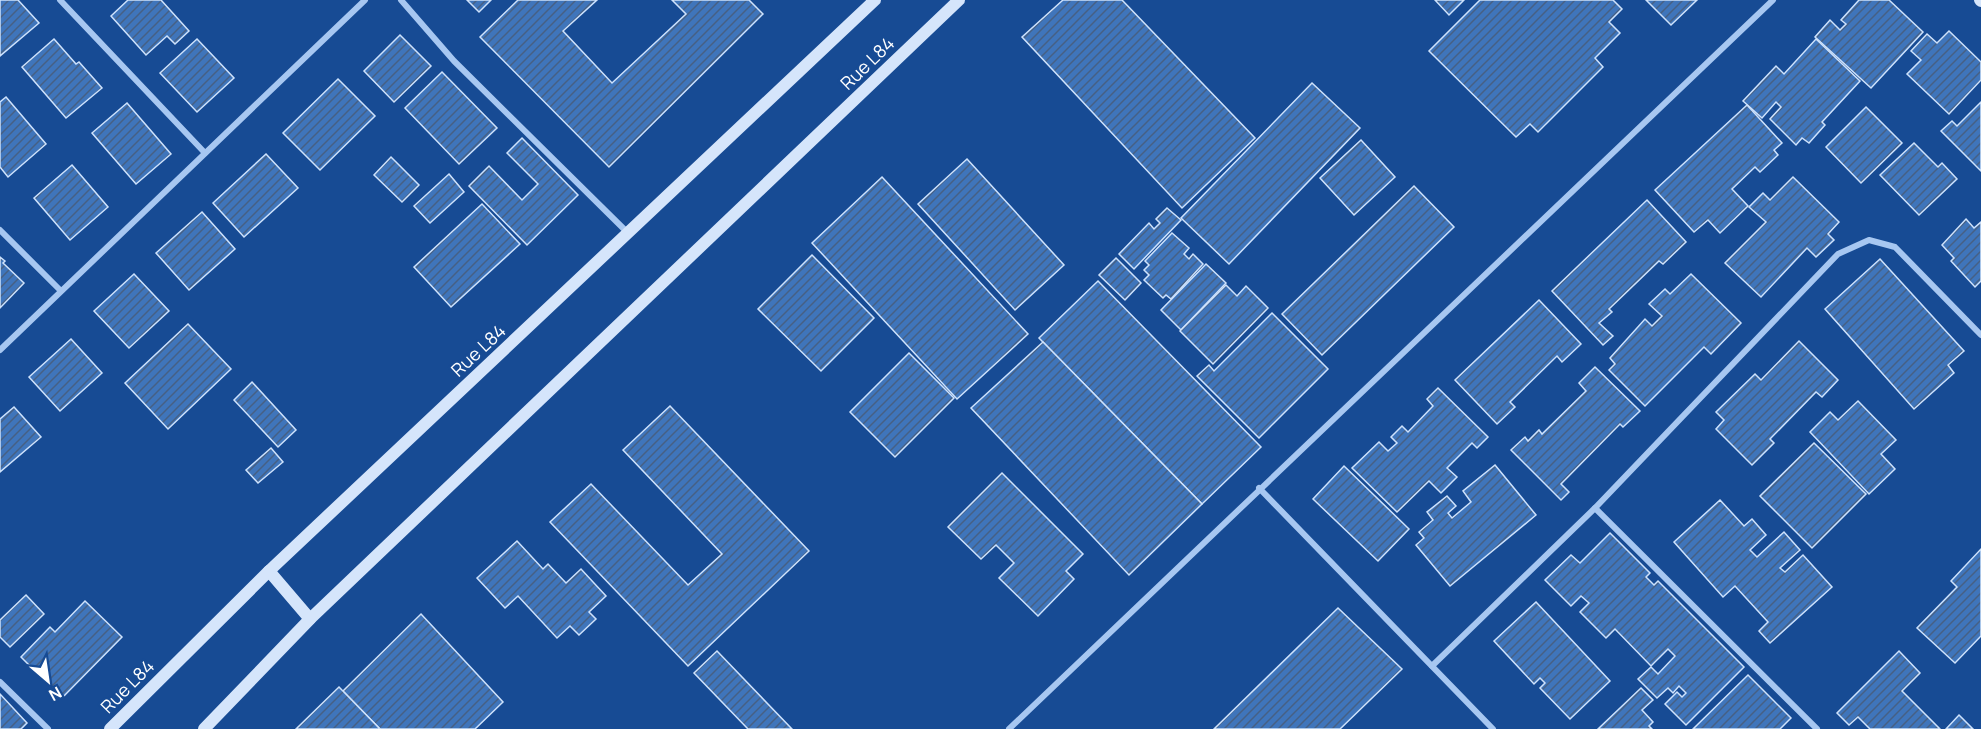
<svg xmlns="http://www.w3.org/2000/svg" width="1981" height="729" font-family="Manrope,sans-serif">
  <defs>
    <pattern id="building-hatch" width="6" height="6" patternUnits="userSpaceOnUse" patternTransform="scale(1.5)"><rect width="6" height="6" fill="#3f75bb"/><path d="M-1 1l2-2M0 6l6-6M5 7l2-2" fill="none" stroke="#466084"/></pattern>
  </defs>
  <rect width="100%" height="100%" fill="#174b94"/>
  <g fill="url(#building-hatch)" stroke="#cee2fc" stroke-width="1.5">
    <polygon points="0,0 18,0 39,23 0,56"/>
    <polygon points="128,0 161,0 189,31 175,44 167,36 146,55 111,16"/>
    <polygon points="467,0 491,0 479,12"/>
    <polygon points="518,0 597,0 563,31 612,83 686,14 672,0 749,0 763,14 609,167 480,37"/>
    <polygon points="1063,0 1122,0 1255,138 1182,208 1022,37"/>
    <polygon points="1435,0 1464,0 1449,15"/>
    <polygon points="1480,0 1613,0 1622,9 1609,22 1620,33 1595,58 1603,67 1538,132 1530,124 1516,137 1429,51"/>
    <polygon points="1646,0 1697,0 1671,25"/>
    <polygon points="1859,0 1889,0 1923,32 1871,88 1815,37 1830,20 1840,30 1846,24 1841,20"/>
    <polygon points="1949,31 1981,62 1981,80 1949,114 1907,74 1921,60 1911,51 1927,34 1937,43"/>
    <polygon points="400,35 431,66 394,102 364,71"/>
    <polygon points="54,39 76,64 79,62 102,88 66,118 22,67"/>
    <polygon points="197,39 234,78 197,112 160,73"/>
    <polygon points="1816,39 1860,81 1822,122 1825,125 1809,143 1802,138 1796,145 1770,119 1781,107 1776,102 1762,118 1743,101 1776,66 1784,74"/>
    <polygon points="442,72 497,128 459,164 405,108"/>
    <polygon points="338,79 375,116 320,170 283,133"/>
    <polygon points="1312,83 1360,128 1229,264 1181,218"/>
    <polygon points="6,97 46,144 8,177 0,167 0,102"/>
    <polygon points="1981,102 1981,171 1941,131 1952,121 1957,126"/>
    <polygon points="127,103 171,154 136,184 92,133"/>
    <polygon points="1747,105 1782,143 1774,150 1778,155 1760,172 1755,167 1732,189 1748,206 1720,233 1708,220 1694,232 1655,190"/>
    <polygon points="1866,107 1902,143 1861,183 1826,147"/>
    <polygon points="522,138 578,195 527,245 469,186 489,166 522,200 538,184 507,153"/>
    <polygon points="1361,140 1395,177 1354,215 1320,178"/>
    <polygon points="1914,143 1938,167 1942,163 1957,179 1919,215 1880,175"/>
    <polygon points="266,154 298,188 244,237 213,203"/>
    <polygon points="391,157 419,185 402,202 374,175"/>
    <polygon points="967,159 1064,265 1015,310 918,204"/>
    <polygon points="72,165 108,207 70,240 34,198"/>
    <polygon points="449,174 464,192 430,223 414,206"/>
    <polygon points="882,177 1028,334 957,399 812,243"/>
    <polygon points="1793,177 1839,222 1828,234 1834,240 1816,257 1807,248 1761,297 1725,263 1766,222 1749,207 1763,193 1770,200"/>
    <polygon points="1414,186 1454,227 1322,355 1282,314"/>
    <polygon points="1647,200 1686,242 1663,264 1659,261 1609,309 1612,312 1599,323 1613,336 1603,345 1552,291"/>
    <polygon points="482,204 520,244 451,307 414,267"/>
    <polygon points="1167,208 1181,220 1134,269 1119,254 1149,223 1154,229 1160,223 1156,219"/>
    <polygon points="202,212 235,249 189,290 156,253"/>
    <polygon points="1966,219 1974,228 1981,222 1981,281 1975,287 1951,261 1954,258 1942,245"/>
    <polygon points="1172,233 1189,248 1184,254 1189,259 1193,254 1203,264 1171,299 1166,295 1163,298 1144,280 1149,275 1144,270 1149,265 1145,261"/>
    <polygon points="812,255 874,318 821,371 758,309"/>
    <polygon points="0,257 5,261 3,263 24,283 0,308"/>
    <polygon points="1116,258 1141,283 1125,300 1099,275"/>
    <polygon points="1880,259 1964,351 1948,365 1954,373 1914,409 1825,309"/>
    <polygon points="1206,264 1226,283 1181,330 1161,310"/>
    <polygon points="134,274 169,311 129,348 94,311"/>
    <polygon points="1691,274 1741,323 1711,354 1704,347 1645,406 1609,370 1615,364 1610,358 1645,319 1652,326 1662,316 1649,304 1665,289 1670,294"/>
    <polygon points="1098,281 1261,447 1202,504 1039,338"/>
    <polygon points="1226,285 1237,296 1246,286 1268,308 1213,364 1180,331"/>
    <polygon points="1539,300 1581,344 1562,362 1557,356 1510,402 1515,407 1497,424 1455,380"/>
    <polygon points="1272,313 1328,369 1259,438 1197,376 1209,365 1214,371"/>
    <polygon points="188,324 231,369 168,429 125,383"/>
    <polygon points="71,339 102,373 60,411 29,377"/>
    <polygon points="1799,341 1838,380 1822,397 1816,392 1770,439 1774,443 1752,465 1716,429 1724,420 1716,412 1755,374 1761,380"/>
    <polygon points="1043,342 1202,504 1129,575 971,408"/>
    <polygon points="909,353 954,398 895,457 850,412"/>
    <polygon points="1595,367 1640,411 1623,427 1620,424 1561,484 1569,492 1561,500 1511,450 1525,437 1528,441 1539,430 1542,434 1586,391 1579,383"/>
    <polygon points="252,382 296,430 278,447 234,400"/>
    <polygon points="1438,388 1488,437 1477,448 1472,443 1447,468 1457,477 1441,493 1429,481 1397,512 1352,468 1379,442 1388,451 1397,443 1391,437 1402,426 1408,432 1433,406 1427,399"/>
    <polygon points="1858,401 1896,440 1881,454 1895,469 1869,494 1810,432 1830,412 1838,420"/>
    <polygon points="670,406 809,551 688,666 550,522 591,484 688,585 722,554 623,450"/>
    <polygon points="14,407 41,437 0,472 0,419"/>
    <polygon points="1814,443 1866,494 1812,548 1760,496"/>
    <polygon points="271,448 283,462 258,483 246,470"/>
    <polygon points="1495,465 1536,515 1450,586 1416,545 1424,538 1419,532 1433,520 1427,512 1447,496 1456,506 1448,513 1452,518 1471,502 1463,491"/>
    <polygon points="1344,466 1409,529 1378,561 1313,499"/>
    <polygon points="1002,473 1083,554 1066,571 1074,579 1038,616 999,578 1014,563 996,545 981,559 948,527"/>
    <polygon points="1720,500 1744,526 1752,519 1766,535 1750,550 1757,557 1784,532 1800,550 1780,568 1785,572 1803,555 1832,587 1770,643 1759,631 1768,622 1735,586 1723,597 1674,542"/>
    <polygon points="1610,533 1650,573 1646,577 1654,585 1658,581 1744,667 1686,725 1665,704 1677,692 1682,697 1686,693 1679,686 1673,693 1668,688 1657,698 1638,679 1651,667 1658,674 1675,656 1668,649 1651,666 1615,629 1606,638 1580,612 1589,603 1581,596 1571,606 1545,580 1571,555 1580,563"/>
    <polygon points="517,541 543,569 548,564 566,583 581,569 606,596 589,612 596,619 579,635 570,626 557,638 518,596 505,608 477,578"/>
    <polygon points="1981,549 1981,636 1955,663 1917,628 1957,587 1951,581"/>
    <polygon points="26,595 44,614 10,647 0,637 0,620"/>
    <polygon points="85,601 122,637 62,698 21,657 50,627 55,632"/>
    <polygon points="1536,602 1610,681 1570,719 1540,688 1545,683 1540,678 1534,684 1494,641"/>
    <polygon points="1338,608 1402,669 1340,729 1214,729"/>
    <polygon points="421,614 503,702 475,729 380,729 343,691"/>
    <polygon points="717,651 792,729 748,729 694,673"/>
    <polygon points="1899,651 1920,673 1902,691 1940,729 1870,729 1858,717 1849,725 1837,713"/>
    <polygon points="1748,675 1791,718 1780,729 1693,729"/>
    <polygon points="339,687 380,729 296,729"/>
    <polygon points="1641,688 1653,700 1642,710 1653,722 1649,726 1652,729 1598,729"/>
    <polygon points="0,694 27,723 21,729 0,729"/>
    <polygon points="1959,715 1973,729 1946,729"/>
  </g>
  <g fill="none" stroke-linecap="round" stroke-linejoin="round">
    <g stroke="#a7c7f1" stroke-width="6">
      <polyline points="60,0 205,153"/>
      <polyline points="401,0 454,61 628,233"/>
      <polyline points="0,230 61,291"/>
      <polyline points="0,350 365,0"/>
      <polyline points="1259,488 1493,729"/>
      <polyline points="1595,508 1817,729"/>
      <polyline points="1432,666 1595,508 1838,254 1869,240 1895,247 1981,335"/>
      <polyline points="0,682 48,729"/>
      <polyline points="1009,729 1773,0"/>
    </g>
    <g stroke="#d5e5fb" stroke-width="12">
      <polyline points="1980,0 1981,1"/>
      <polyline points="269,571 310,619"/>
      <polyline points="110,729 269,571 875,0"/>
      <polyline points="204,729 310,619 959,0"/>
    </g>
  </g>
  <g text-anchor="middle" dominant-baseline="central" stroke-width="5" stroke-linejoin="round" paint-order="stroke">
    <g font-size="18" fill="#fff" stroke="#174b94">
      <text transform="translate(867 63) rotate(-44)">Rue L84</text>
      <text transform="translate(478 350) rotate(-43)">Rue L84</text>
      <text transform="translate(127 686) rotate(-45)">Rue L84</text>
    </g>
  </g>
  <g transform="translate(48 681) rotate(151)" stroke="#174b94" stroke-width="4.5" paint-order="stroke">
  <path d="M0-4.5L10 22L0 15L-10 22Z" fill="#ffffff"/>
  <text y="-9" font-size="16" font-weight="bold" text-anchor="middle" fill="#ffffff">N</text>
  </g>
</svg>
